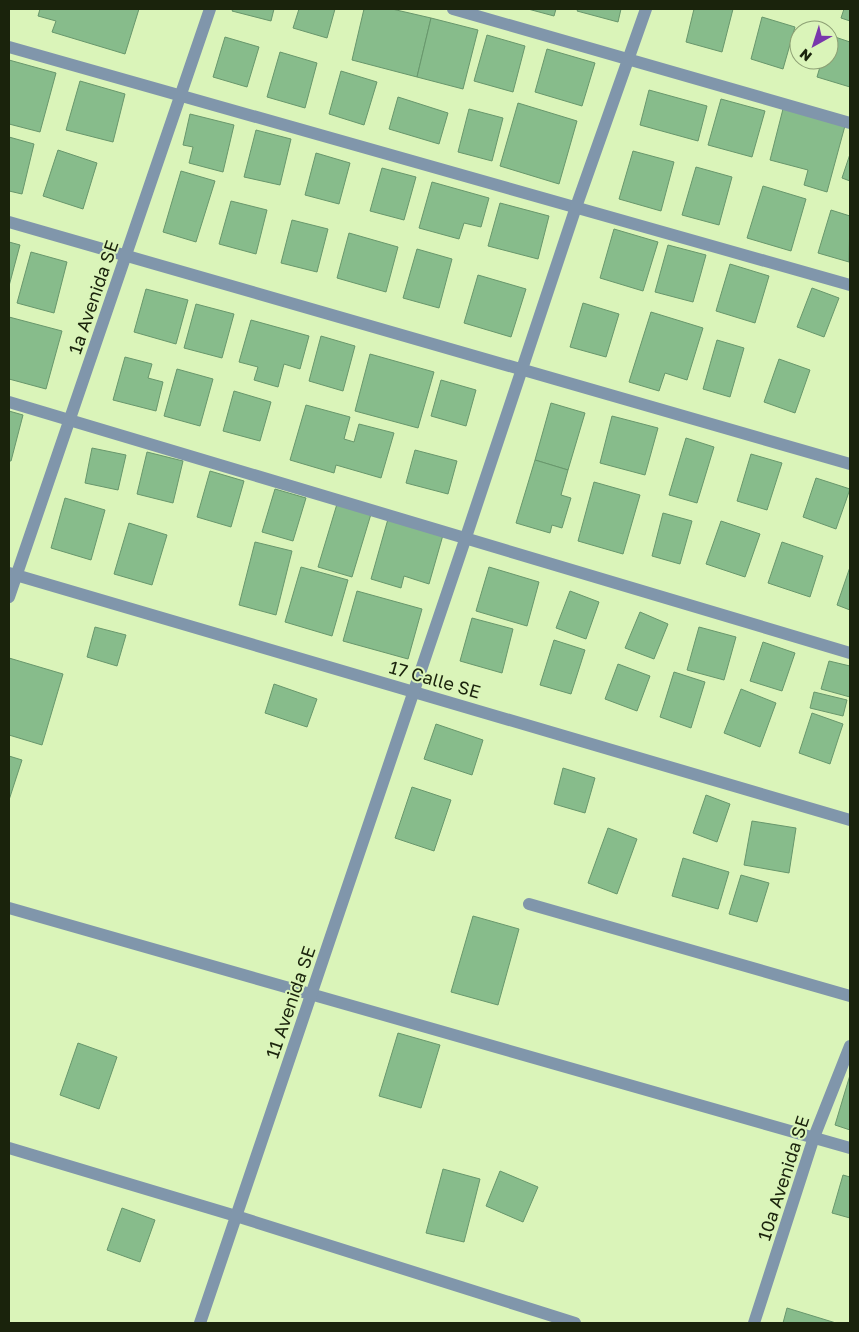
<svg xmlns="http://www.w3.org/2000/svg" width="859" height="1332" font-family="'Golos Text',sans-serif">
  <rect width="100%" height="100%" fill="#daf4b9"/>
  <g fill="#87bc8b" stroke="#68976c">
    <polygon points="40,9 139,9 125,54 52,32 56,21 38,16"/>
    <polygon points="233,9 274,9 271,21 232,11"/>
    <polygon points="299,9 335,9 327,38 293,28"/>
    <polygon points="364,9 392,9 431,18 417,77 352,60"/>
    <polygon points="528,9 556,9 554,16"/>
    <polygon points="578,9 621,9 618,22 577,11"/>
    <polygon points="694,9 733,9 722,52 686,42"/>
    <polygon points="844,9 850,9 850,21 841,18"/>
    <polygon points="762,17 795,27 783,69 751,59"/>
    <polygon points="431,18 478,30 463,89 417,77"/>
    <polygon points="487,35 525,46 513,92 474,81"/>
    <polygon points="829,35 850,42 850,87 817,77 822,60 829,60"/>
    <polygon points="225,37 259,47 247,87 213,77"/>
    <polygon points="547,49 595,63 582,106 535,92"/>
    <polygon points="280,52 317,63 305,108 267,97"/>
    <polygon points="9,60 56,73 40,132 9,124"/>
    <polygon points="341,71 377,82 364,125 329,114"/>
    <polygon points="80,81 125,94 113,142 66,130"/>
    <polygon points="649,90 707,106 698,141 640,125"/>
    <polygon points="398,97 448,113 439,144 389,129"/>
    <polygon points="721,99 765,111 752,157 708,145"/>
    <polygon points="518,103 577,121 559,184 500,166"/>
    <polygon points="784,105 846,122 827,192 804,185 808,170 770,160"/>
    <polygon points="469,109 503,118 492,161 458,152"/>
    <polygon points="190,114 234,125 223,172 189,163 193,147 183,145"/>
    <polygon points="256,130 291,139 280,185 244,177"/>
    <polygon points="9,137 34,144 22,194 9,191"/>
    <polygon points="58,150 97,163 83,209 43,196"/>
    <polygon points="633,151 674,162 661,211 619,199"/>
    <polygon points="316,153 350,163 339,204 305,195"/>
    <polygon points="850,154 850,181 842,178"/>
    <polygon points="696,167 732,177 719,225 682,215"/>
    <polygon points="382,168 416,177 404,220 370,211"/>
    <polygon points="181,171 215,181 196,242 163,232"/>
    <polygon points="432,182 489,198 481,227 464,223 459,239 419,228"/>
    <polygon points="763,186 806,199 791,251 747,238"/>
    <polygon points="231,201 267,210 256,254 219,244"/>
    <polygon points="500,203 549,216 538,259 488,246"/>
    <polygon points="831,210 850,216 849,262 818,253"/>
    <polygon points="292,220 328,229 317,272 281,263"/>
    <polygon points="614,229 658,242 643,291 600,278"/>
    <polygon points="349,233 398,247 386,292 337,278"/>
    <polygon points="9,242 20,245 9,286"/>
    <polygon points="668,245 706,255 693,302 655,292"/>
    <polygon points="417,249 452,259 439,308 403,298"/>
    <polygon points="31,252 67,262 54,313 17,303"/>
    <polygon points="730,264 769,276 755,323 716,311"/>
    <polygon points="478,275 526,289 511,337 464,323"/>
    <polygon points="812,288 839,298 824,337 797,327"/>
    <polygon points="146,289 188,300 176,344 134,332"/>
    <polygon points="583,303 619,314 606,357 570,347"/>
    <polygon points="196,304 234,314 222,358 184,348"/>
    <polygon points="651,312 703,328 687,380 665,373 659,391 629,382"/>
    <polygon points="9,317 62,331 46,389 9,379"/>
    <polygon points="251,320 309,336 300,369 284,364 278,387 254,380 258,367 239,362"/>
    <polygon points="321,336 355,346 343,391 309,381"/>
    <polygon points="717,340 744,348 730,397 703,389"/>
    <polygon points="370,354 434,372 418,428 355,411"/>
    <polygon points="125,357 152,364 148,378 163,382 156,411 113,400"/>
    <polygon points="779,359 810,370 795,413 764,402"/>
    <polygon points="177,369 213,379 200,426 164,416"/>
    <polygon points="441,380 476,390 466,426 431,416"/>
    <polygon points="234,391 271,402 260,441 223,431"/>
    <polygon points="551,403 585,413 568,470 535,460"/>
    <polygon points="306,405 350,417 344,439 354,442 359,424 394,433 381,478 336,465 334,473 290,460"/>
    <polygon points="9,411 23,415 11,461 9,461"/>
    <polygon points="612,416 658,428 645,475 600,463"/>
    <polygon points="686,438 714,447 697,503 669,495"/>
    <polygon points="92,448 126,455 118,490 85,483"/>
    <polygon points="415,450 457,461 448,494 406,483"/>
    <polygon points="147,452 183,461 173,503 137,494"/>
    <polygon points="751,454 782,463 767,510 737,501"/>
    <polygon points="535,460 568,470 561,495 571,498 562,528 552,525 550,533 516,523"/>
    <polygon points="210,471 244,481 231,527 197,517"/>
    <polygon points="816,478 850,489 836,529 803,517"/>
    <polygon points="594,482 640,495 623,554 578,541"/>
    <polygon points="275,489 306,498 293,541 262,532"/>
    <polygon points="65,498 105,510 91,560 51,548"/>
    <polygon points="337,504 371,514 352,577 318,567"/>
    <polygon points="663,513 692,521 680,564 652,556"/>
    <polygon points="388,519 443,535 429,584 404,576 401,588 371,579"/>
    <polygon points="721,521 760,534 745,577 706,564"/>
    <polygon points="129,523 167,535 152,585 114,574"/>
    <polygon points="255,542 292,551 276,615 239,605"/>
    <polygon points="782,542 823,556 810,597 768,583"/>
    <polygon points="301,567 348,580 332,636 285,622"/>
    <polygon points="489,567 539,582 527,626 476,611"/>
    <polygon points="850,567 850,610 837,605"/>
    <polygon points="357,591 422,609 408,659 343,641"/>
    <polygon points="570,591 599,602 586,639 556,628"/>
    <polygon points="640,612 668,624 654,659 625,648"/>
    <polygon points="472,618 513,629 502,673 460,661"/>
    <polygon points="95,627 126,635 117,666 87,657"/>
    <polygon points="699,627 736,637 724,680 687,670"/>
    <polygon points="554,640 585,650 571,694 540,685"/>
    <polygon points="763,642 795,653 782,691 750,681"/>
    <polygon points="9,658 63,674 42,745 9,735"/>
    <polygon points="829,661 850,666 850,697 821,689"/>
    <polygon points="618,664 650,676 637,711 605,699"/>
    <polygon points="674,672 705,682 691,728 660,717"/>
    <polygon points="274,684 317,699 307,727 265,713"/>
    <polygon points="741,689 776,703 760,747 724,733"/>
    <polygon points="814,692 847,700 843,716 810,708"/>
    <polygon points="812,713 843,724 830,764 799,753"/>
    <polygon points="436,724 483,740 472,775 424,759"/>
    <polygon points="9,756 22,760 9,800"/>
    <polygon points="563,768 595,778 585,813 554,804"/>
    <polygon points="412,787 451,800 434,851 395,838"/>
    <polygon points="706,795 730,804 717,842 693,833"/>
    <polygon points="752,821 796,828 789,873 744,865"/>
    <polygon points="608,828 637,839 617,894 588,883"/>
    <polygon points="683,858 729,872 718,909 672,896"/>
    <polygon points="741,875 769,883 757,922 729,914"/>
    <polygon points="473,916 519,929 498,1005 451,992"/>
    <polygon points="398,1033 440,1045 421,1108 379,1096"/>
    <polygon points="78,1043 117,1057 99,1109 60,1095"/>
    <polygon points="850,1075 850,1130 835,1125"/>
    <polygon points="443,1169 480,1179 464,1242 426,1233"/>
    <polygon points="500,1171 538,1187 523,1222 486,1206"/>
    <polygon points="843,1175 850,1177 850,1218 832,1213"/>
    <polygon points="122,1208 155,1220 140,1262 107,1250"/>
    <polygon points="787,1308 836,1323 783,1323"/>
  </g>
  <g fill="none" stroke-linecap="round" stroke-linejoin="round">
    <g stroke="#8096ab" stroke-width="12">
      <polyline points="453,9 850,123"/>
      <polyline points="9,47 850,285"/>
      <polyline points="9,222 850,464"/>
      <polyline points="9,402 850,653"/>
      <polyline points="9,573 850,820"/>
      <polyline points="9,597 210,9"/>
      <polyline points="529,904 850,996"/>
      <polyline points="9,908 850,1148"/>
      <polyline points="9,1148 236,1216 575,1323"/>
      <polyline points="200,1323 466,537 576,207 646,9"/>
      <polyline points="754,1323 814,1137 850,1046"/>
    </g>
  </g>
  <g text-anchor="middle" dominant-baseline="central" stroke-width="4" stroke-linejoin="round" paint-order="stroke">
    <g font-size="18" fill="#1a230c" stroke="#daf4b9">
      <text transform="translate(93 297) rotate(-71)">1a Avenida SE</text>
      <text transform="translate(435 679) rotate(16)">17 Calle SE</text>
      <text transform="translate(290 1002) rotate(-71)">11 Avenida SE</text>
      <text transform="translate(783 1178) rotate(-72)">10a Avenida SE</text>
    </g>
  </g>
  <rect width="859" height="1332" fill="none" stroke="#1a230c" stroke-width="20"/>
  <g transform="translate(814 45) rotate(219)"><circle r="24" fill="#daf4b9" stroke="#8da074"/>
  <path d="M0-4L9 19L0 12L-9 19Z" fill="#7937ac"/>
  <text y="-8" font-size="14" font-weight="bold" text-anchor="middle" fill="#1a230c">N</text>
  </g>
</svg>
